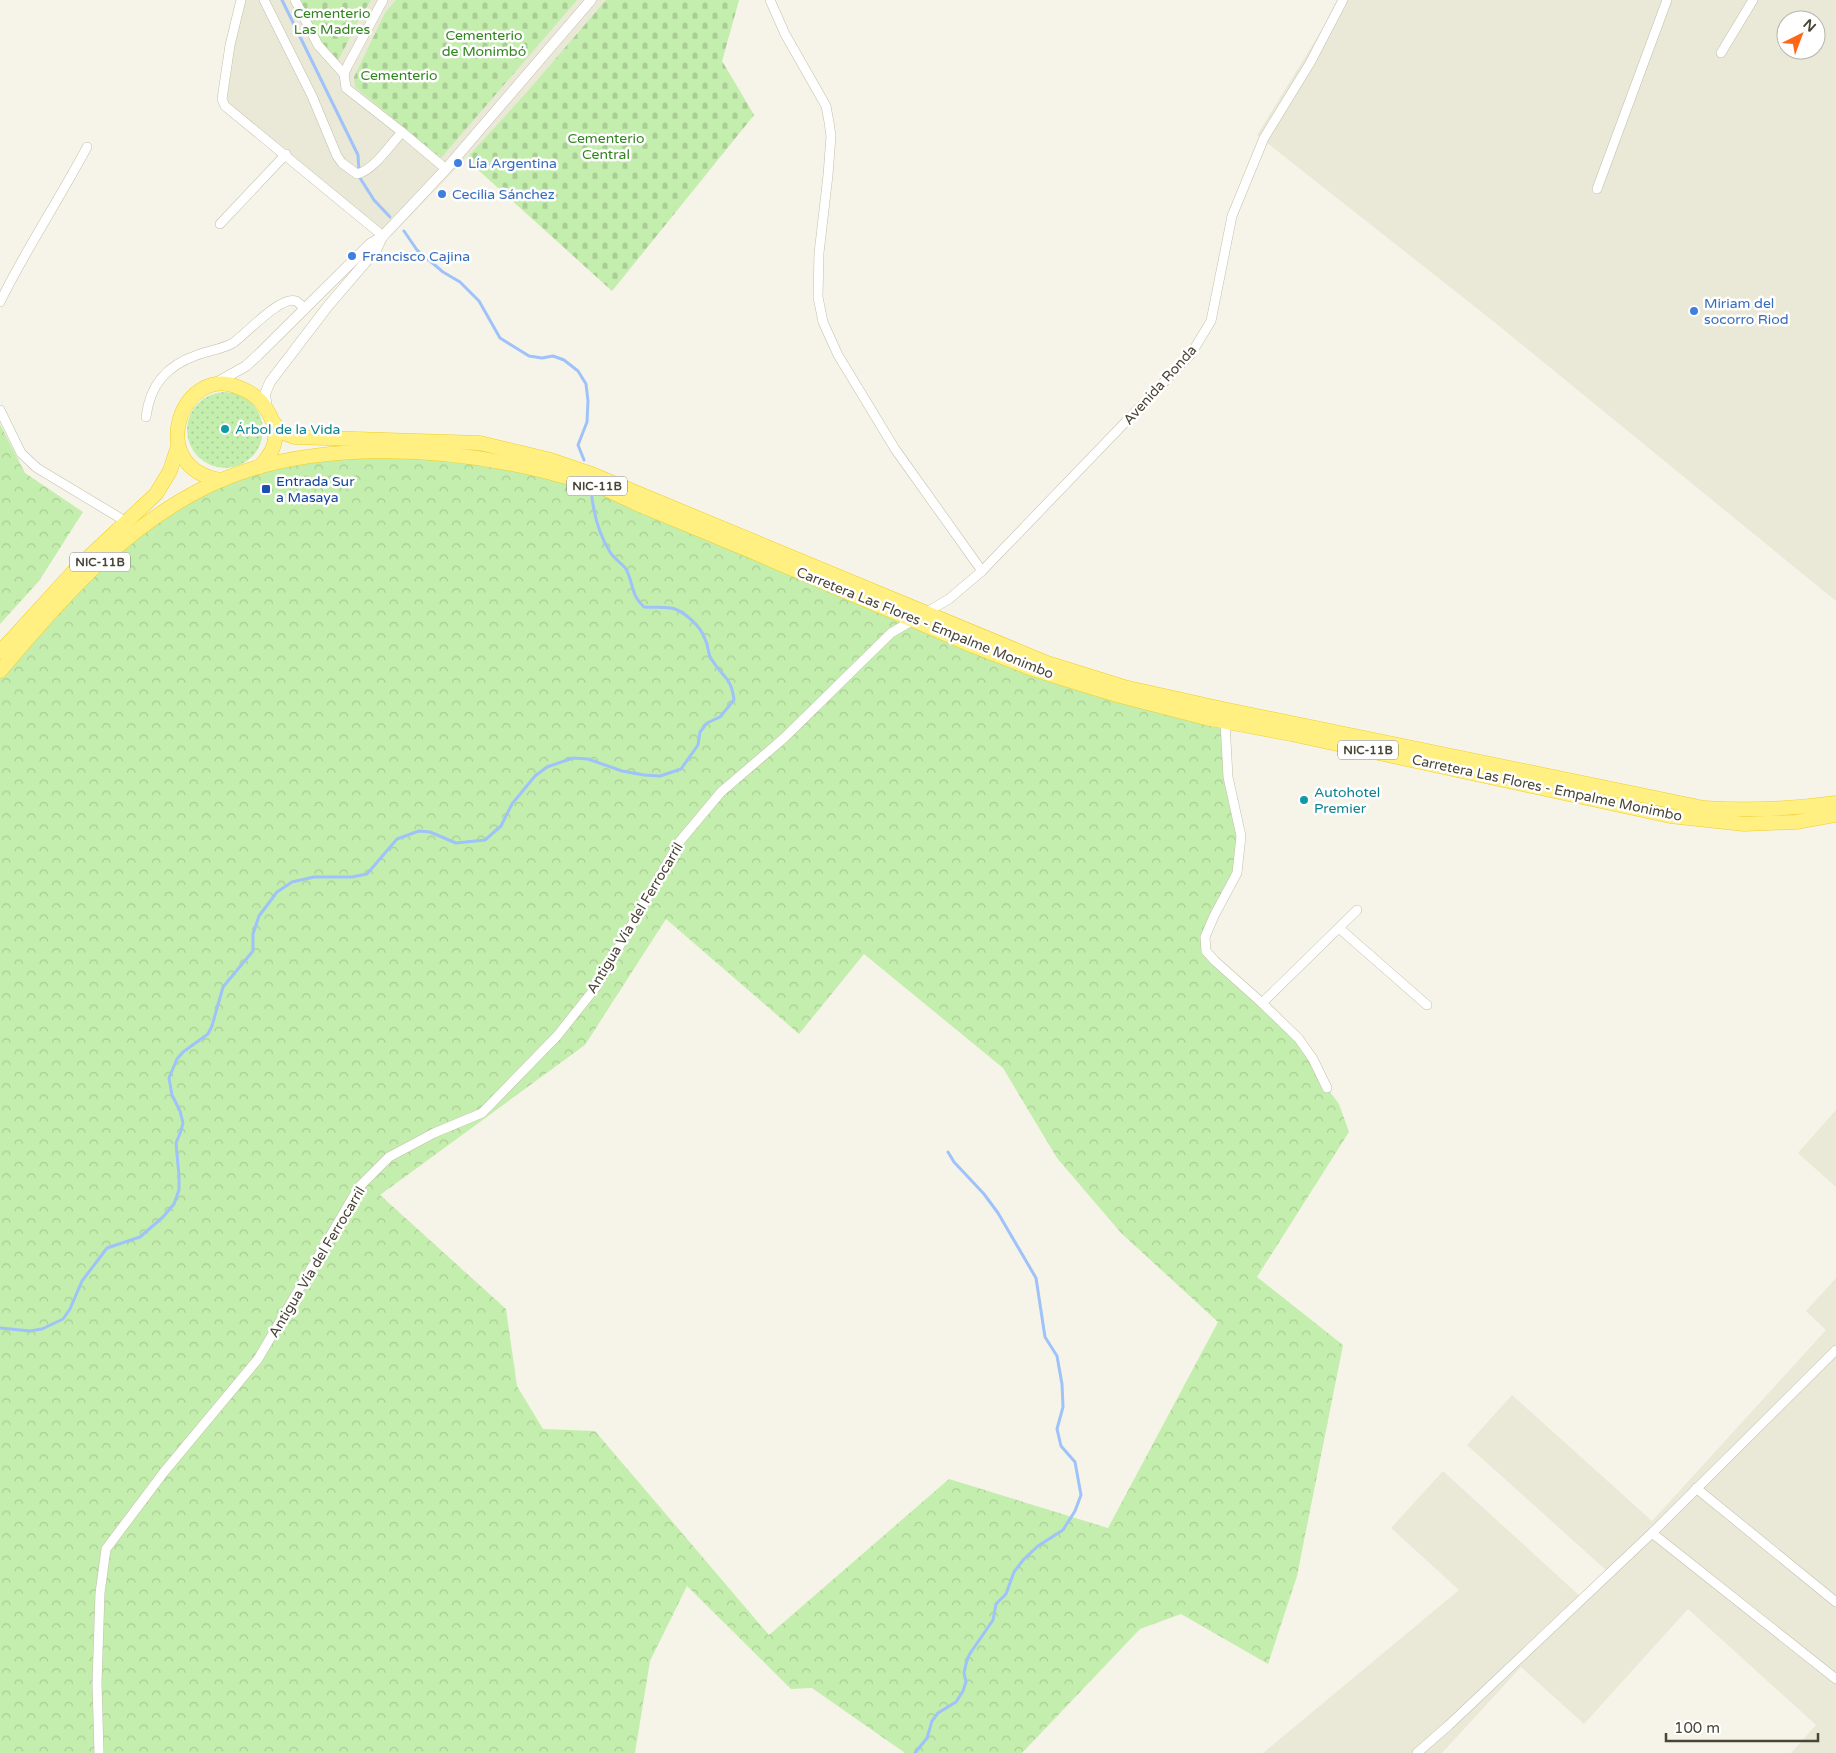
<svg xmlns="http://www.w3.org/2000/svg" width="1836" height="1753" font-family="'Varela Round',sans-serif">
  <defs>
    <pattern id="grass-dots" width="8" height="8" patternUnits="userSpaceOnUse" patternTransform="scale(1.25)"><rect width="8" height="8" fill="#c4eead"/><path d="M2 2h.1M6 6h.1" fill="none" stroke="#aacd95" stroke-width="1.8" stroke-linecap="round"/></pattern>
    <pattern id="forest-crowns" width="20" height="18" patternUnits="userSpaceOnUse" patternTransform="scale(1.25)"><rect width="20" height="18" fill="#c4eead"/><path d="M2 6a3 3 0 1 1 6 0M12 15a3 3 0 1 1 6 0" fill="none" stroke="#aacd95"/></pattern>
    <pattern id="cemetery-stones" width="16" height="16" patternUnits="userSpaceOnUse" patternTransform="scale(1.25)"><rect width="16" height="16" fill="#c4eead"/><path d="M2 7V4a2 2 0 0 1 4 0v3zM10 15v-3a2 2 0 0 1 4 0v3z" fill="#aacd95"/></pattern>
  </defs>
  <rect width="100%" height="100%" fill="#f6f4e8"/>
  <g fill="#eae8d6" fill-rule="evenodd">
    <polygon points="236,0 739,0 722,61 754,115 612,291 469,155 391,236 222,99"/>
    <path d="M1337 0H1836V601L1493 321 1257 135 1323 28ZM1786 20H1816V50H1786Z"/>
    <polygon points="1836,1110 1836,1187 1798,1153"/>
    <polygon points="1836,1278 1836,1753 1791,1753 1816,1725 1688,1609 1584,1724 1521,1667 1442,1753 1263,1753 1459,1590 1391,1528 1443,1471 1582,1598 1607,1571 1467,1445 1512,1395 1652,1521 1826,1330 1806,1311"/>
  </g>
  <circle fill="url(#grass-dots)" cx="225" cy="430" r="38"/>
  <g fill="url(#forest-crowns)" fill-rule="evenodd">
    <polygon points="0,424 25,473 83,512 39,581 0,624"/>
    <path d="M413 453 589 483 912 620 1225 722V744L1241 836 1237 873 1214 916 1206 951 1299 1039 1327 1088 1339 1104 1349 1132 1257 1277 1343 1345 1297 1576 1268 1664 1181 1614 1140 1629 1022 1753H905L812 1688 791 1689 687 1586 650 1661 635 1753H0V671L146 524 259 467ZM666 919 799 1034 864 954 1003 1068 1057 1158 1121 1233 1218 1322 1108 1528 949 1479 769 1635 595 1431 543 1429 517 1386 506 1309 380 1195 585 1045Z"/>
  </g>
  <g fill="url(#cemetery-stones)">
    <polygon points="294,0 371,0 356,25 337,63 328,57"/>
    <polygon points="396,0 577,0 441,158 355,87 354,77 385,13"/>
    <polygon points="606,0 739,0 722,61 754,115 612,291 466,159 527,92"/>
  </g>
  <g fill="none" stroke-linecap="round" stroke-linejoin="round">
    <g stroke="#9ec2f9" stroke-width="3">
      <polyline points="282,0 358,155 359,171"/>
      <polyline points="360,178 374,200 390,217"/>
      <polyline points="404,231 417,250 443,272 460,282 479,301 500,338 529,356 542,358 553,356 564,360 578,371 586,384 588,401 587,422 578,445 584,460"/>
      <path d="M0 1328 30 1331 42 1329 63 1319 70 1309 82 1281 107 1248 140 1237 163 1217 174 1204 179 1190V1176L176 1143 181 1131 183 1123 180 1111 172 1095 169 1078 177 1059 183 1052 208 1034 212 1026 223 987 253 951V934L259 916 277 892 292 882 314 877H352L367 874 397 839 419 831 430 832 456 843 485 840 501 826 512 804 535 776 547 767 573 758 588 759 622 771 644 775 660 776 681 769 698 745 700 732 707 723 720 717 734 700C731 676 723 678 712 660 707 653 709 646 705 639 701 627 687 614 675 609 667 606 654 608 644 607 630 594 634 584 626 569 622 563 614 559 610 552 598 533 593 512 591 489"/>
      <polyline points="915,1753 927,1738 932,1721 938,1713 956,1702 963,1691 966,1682 964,1673 966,1664 969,1655 993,1620 996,1604 1006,1594 1014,1572 1024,1559 1038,1546 1063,1530 1075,1511 1081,1495 1075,1462 1061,1446 1057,1429 1063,1407 1062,1384 1057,1356 1045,1337 1036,1278 998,1213 984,1194 954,1162 948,1152"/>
    </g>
    <g stroke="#c3bfa9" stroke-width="10">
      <g id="minor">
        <polyline points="241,0 230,45 222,99 225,106 383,236"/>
        <path d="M264 0 312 96 337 156 342 163 357 174C373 171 391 144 402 132"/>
        <polyline points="295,0 318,45 344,74"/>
        <polyline points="383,0 348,65 344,74 346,88 402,132 446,169"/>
        <polyline points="770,0 785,34 826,106 829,122 831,136 828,175 819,253 818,297 823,322 838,355 895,449 982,571"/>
        <polyline points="1721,53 1753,0"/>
        <polyline points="1597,189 1667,0"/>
        <polyline points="220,224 286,154"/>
        <path d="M0 302C26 249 59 200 87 147"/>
        <polyline points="0,410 21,453 37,468 125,521"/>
        <path d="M146 417C150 385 166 366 197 355 209 351 222 349 233 343 246 334 281 295 296 301 299 303 303 307 305 309"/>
        <polyline points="1225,722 1228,777 1241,836 1237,873 1214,916 1205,937 1206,951 1215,961 1262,1003 1299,1039 1313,1059 1327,1088"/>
        <polyline points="1339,928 1427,1005"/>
        <polyline points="1262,1003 1357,910"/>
        <polyline points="1696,1488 1836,1602"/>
        <polyline points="1652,1533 1836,1679"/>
        <polyline points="99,1753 97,1683 100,1593 106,1549 164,1472 258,1359 359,1187 389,1157 434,1133 482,1113 557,1036 596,987 680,841 721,792 784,738 891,633 949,599 982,571 1191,354 1211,321 1232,216 1264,138 1310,63 1343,0"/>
        <polyline points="1417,1753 1449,1725 1652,1533 1836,1350"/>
      </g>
    </g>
    <g stroke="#c3bfa9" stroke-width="11">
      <g id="tertiary">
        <polyline points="214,384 246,366 258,355 370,244 383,236 446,169 591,0"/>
        <polyline points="267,409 265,394 270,382 328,306 376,250 382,237"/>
      </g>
    </g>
    <g stroke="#efcd29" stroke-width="15">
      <g id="trunk">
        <path d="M273 422 283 433 294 437 480 443 551 460 589 473 1047 663 1124 687 1223 709 1704 808C1749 811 1792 809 1836 803"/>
        <path d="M222 480C143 469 182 361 240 388 256 394 265 404 272 420 280 438 273 454 259 467"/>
        <polyline points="0,652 76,569 156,494 170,471 178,446"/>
        <path d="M0 671C59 601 122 528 206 487 305 438 444 446 548 472 562 476 576 479 590 483 607 489 624 498 640 505 677 520 714 536 751 551 824 583 898 613 971 645L1030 668 1068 680 1117 695 1206 718 1291 734 1670 816 1744 824 1796 822 1836 815"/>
      </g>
    </g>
    <use href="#minor" stroke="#fff" stroke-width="9"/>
    <use href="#tertiary" stroke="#fff" stroke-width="10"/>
    <use href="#trunk" stroke="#fff081" stroke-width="14"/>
  </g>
  <g fill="#3f7fe0" stroke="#fff" stroke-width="2">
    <circle cx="458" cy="163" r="5"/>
    <circle cx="442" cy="194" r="5"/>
    <circle cx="352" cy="256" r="5"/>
    <circle cx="1694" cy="311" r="5"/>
  </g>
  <g fill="#0f9aa8" stroke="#fff" stroke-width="2">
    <circle cx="225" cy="429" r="5"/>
    <circle cx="1304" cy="800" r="5"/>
  </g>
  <rect fill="#1a4fb4" stroke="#fff" stroke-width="2" x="261" y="484" width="10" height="10" rx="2.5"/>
  <g text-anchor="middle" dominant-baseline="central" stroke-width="5" stroke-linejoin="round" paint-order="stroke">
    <g fill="#fff" stroke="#807e72" stroke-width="1">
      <rect x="567" y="476.5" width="60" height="19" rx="4"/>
      <rect x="70" y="552.5" width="60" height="19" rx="4"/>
      <rect x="1338" y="740.5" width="60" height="19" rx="4"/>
    </g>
    <g font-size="12" font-weight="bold" fill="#4a4636">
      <text x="597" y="486">NIC-11B</text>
      <text x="100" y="562">NIC-11B</text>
      <text x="1368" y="750">NIC-11B</text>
    </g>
    <g font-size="14" fill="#338421" stroke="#fff">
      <text x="332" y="13">Cementerio<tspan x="332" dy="16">Las Madres</tspan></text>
      <text x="484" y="35">Cementerio<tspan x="484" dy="16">de Monimbó</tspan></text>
      <text x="399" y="75">Cementerio</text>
      <text x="606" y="138">Cementerio<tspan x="606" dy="16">Central</tspan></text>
    </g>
    <g font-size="14" fill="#366cbe" stroke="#fff" text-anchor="start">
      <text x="468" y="163">Lía Argentina</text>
      <text x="452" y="194">Cecilia Sánchez</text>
      <text x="362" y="256">Francisco Cajina</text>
      <text x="1704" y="303">Miriam del<tspan x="1704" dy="16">socorro Riod</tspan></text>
    </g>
    <g font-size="14" fill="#4a4636" stroke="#fff">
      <text transform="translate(1160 385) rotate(-48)">Avenida Ronda</text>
      <text transform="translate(925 623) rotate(22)">Carretera Las Flores - Empalme Monimbo</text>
      <text transform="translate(1547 788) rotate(12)">Carretera Las Flores - Empalme Monimbo</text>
      <text transform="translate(635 918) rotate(-59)">Antigua Vía del Ferrocarril</text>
      <text transform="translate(317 1262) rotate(-59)">Antigua Vía del Ferrocarril</text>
    </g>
    <g font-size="14" fill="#0d838f" stroke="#fff" text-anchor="start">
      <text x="235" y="429">Árbol de la Vida</text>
      <text x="1314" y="792">Autohotel<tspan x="1314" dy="16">Premier</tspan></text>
    </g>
    <g font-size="14" fill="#164399" stroke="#fff" text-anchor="start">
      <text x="276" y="481">Entrada Sur<tspan x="276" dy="16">a Masaya</tspan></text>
    </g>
  </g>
  <g transform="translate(1801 35) rotate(42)"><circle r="24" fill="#ffffff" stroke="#b7b5af"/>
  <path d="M0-4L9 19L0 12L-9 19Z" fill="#ff6716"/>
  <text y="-8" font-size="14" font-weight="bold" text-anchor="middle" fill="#4a4636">N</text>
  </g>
  <path d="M1666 1733v8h152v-8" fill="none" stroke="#4a4636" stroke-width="2.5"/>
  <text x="1674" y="1733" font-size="15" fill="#4a4636" stroke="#ffffff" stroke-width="4" paint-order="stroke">100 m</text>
</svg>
